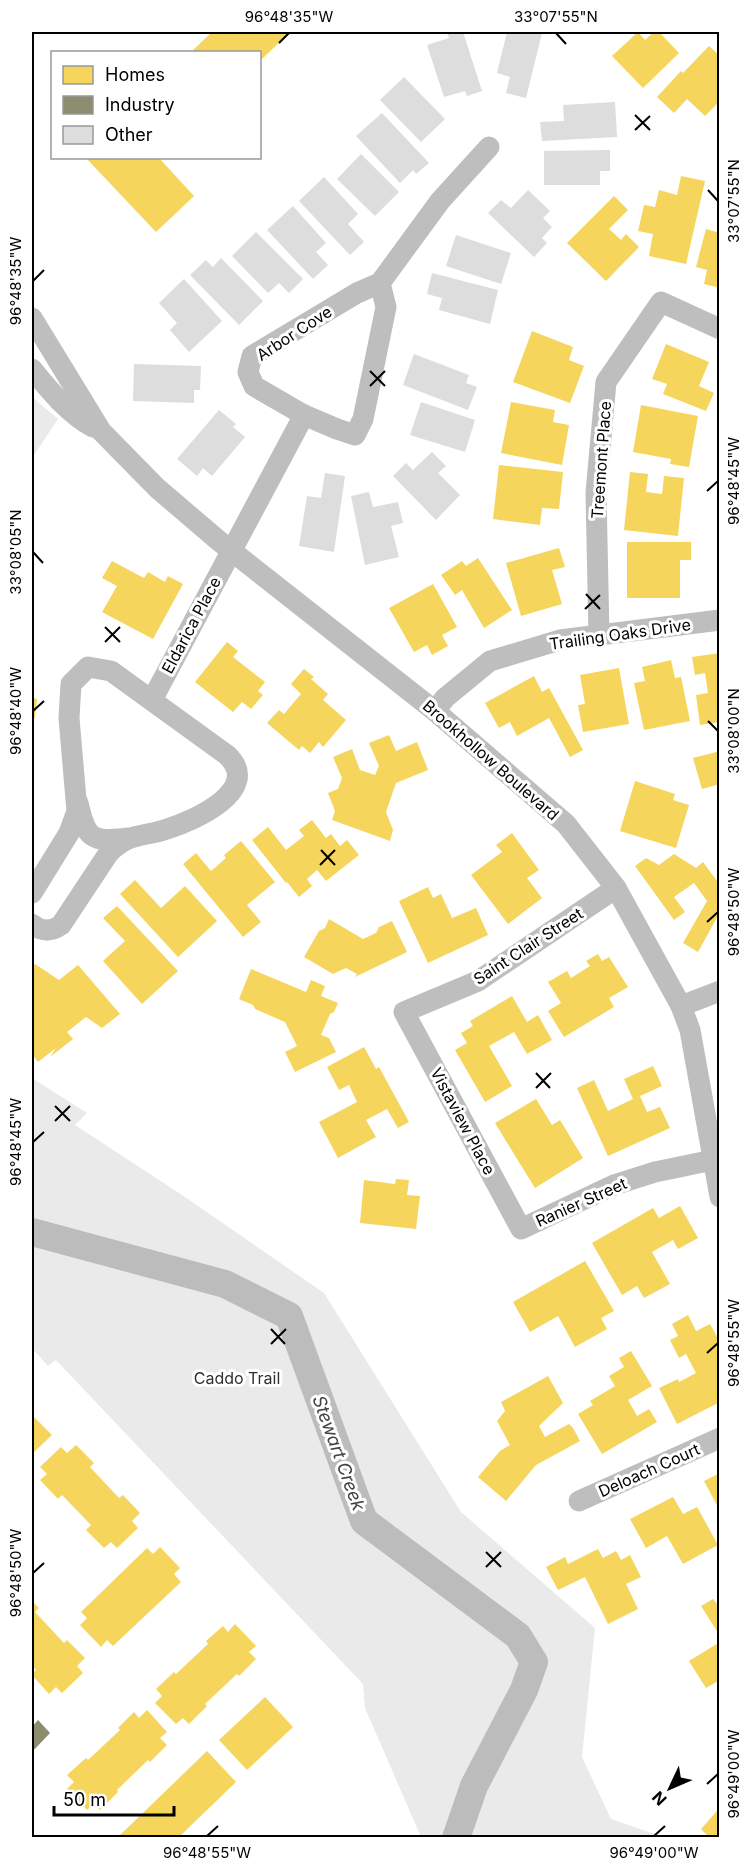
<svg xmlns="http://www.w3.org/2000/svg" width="751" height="1869" font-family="Inter,sans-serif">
  <rect width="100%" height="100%" fill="#fff"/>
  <g fill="#eaeaea">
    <polygon points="32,397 58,419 32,458"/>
    <polygon points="32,1078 87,1113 75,1125 182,1195 324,1293 461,1512 595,1628 582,1757 611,1819 663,1837 421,1837 365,1708 363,1684 56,1360 48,1366 32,1348"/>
  </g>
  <g fill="#f6d55c">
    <polygon points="212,32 290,32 260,61 260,52 191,52"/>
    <polygon points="638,32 645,40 654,32 659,32 679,53 643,88 612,56"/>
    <polygon points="709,46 720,56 720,101 705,116 687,99 674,113 657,97 681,71 683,73"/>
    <polygon points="86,158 159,158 194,196 156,232"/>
    <polygon points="681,176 705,181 686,264 649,256 653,234 638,231 644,205 655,207 659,190 677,195"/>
    <polygon points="614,196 628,210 609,229 621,240 626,234 639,247 606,281 567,243"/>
    <polygon points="706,229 720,233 720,288 704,284 707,270 696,267"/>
    <polygon points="532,331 573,347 569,360 584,366 570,403 513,382"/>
    <polygon points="666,344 709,362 699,386 714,393 706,411 663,394 667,384 652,379"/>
    <polygon points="511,402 555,410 553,422 569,425 562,465 501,453"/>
    <polygon points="641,405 698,416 689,467 670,464 671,459 633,452"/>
    <polygon points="499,465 563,472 559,509 542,508 540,525 493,519"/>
    <polygon points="630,472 648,474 646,492 662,494 664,476 684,478 678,536 624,530"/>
    <polygon points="627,542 691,542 691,560 680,560 680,598 627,598"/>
    <polygon points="559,548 565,567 552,570 562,604 521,616 506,563"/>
    <polygon points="478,558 512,610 484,628 462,590 455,595 441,575 462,561 466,566"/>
    <polygon points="112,561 144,578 148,572 165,582 168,576 183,584 153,639 102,612 117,586 102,578"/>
    <polygon points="433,584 457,627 442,635 448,646 432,655 427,645 414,652 389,608"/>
    <polygon points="227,642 238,651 233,657 265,682 258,691 263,695 251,709 242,702 233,712 195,682"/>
    <polygon points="720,653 720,722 700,725 696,695 708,693 705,673 695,675 692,657"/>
    <polygon points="671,660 675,678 681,677 690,721 644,730 634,683 645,681 642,667"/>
    <polygon points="619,668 629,724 583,732 578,705 585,704 580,675"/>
    <polygon points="304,669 314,677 311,679 328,694 323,700 346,720 323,747 319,742 310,753 302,746 299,750 267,723 279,710 284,714 301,694 291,684"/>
    <polygon points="534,676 542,692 549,688 583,750 570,757 549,718 517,736 510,722 499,728 485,703"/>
    <polygon points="32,698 37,699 35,718 32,718"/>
    <polygon points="389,735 396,751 417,742 428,770 396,783 386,812 393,830 390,841 332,820 335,811 328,793 338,789 342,778 333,757 352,749 360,770 375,775 379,766 369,743"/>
    <polygon points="720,751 720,784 702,789 693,758"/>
    <polygon points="635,781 675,794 673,800 689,805 676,848 620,831"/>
    <polygon points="312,820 326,838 331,834 340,846 347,840 359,855 326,881 317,870 307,879 312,886 299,897 287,882 286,883 252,840 268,827 286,850 304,836 299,830"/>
    <polygon points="512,833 539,870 527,878 542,898 508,924 471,875 502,852 496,845"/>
    <polygon points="241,841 275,882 247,905 261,922 243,937 183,864 196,853 211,871 226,858 224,855"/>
    <polygon points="674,854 696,868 703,862 720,885 720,912 698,952 683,943 707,901 694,883 674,897 685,912 674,920 635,866 646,858 659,865"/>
    <polygon points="135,880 161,908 185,886 217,921 178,957 120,894"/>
    <polygon points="428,887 433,898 441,894 452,918 476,908 488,935 428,963 399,901"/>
    <polygon points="117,906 178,971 142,1004 103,961 125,941 103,918"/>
    <polygon points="329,919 363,939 376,933 379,927 392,921 407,952 355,977 357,974 346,968 333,974 304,957 319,931 325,928"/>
    <polygon points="598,954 602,961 609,957 628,987 609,998 614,1007 564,1037 548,1011 561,1003 548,982 567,971 571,978 590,966 586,961"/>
    <polygon points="35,964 59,980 78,965 120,1014 102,1028 86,1017 67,1032 73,1039 50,1057 56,1048 38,1062 32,1054 32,968"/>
    <polygon points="251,969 306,992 311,980 325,986 321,996 338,1003 334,1012 330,1014 321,1035 329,1038 336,1052 295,1072 285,1052 297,1046 285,1022 255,1009 253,1005 239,999"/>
    <polygon points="512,996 527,1022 538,1015 552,1040 527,1054 514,1032 489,1046 512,1086 485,1102 455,1050 467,1043 461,1033 473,1026 470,1021"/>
    <polygon points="364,1047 376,1069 379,1067 409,1122 398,1128 387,1109 366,1120 376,1137 338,1158 319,1122 357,1102 349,1085 339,1090 327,1067"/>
    <polygon points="653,1066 662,1086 640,1096 647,1112 660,1107 670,1128 608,1156 577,1088 594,1080 608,1111 633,1099 624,1079"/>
    <polygon points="536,1099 552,1125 560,1120 583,1158 535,1188 495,1123"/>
    <polygon points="396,1179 409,1180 407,1195 420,1196 416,1229 360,1223 364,1180 395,1184"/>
    <polygon points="680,1206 698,1238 678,1249 673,1240 652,1252 670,1284 644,1298 637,1286 622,1295 592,1243 653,1208 659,1218"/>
    <polygon points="585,1261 614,1311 601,1318 607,1329 575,1347 558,1316 530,1332 513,1302"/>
    <polygon points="688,1315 696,1331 710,1324 720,1342 720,1402 677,1424 659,1388 678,1379 679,1382 696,1373 686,1354 679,1358 670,1340 678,1336 672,1324"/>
    <polygon points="631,1351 652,1386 628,1400 637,1416 649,1409 657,1422 602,1454 578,1414 593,1405 590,1401 615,1386 609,1376 624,1367 619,1358"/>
    <polygon points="548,1376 563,1403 539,1426 545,1437 569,1424 573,1428 580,1441 536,1465 506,1501 478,1477 500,1451 510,1445 497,1421 505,1411 501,1402"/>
    <polygon points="33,1416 52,1435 32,1454 32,1418"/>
    <polygon points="76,1445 94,1463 90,1467 119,1498 123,1495 140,1513 132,1521 138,1528 117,1548 111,1542 104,1548 86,1530 91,1525 62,1495 58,1499 40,1480 47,1474 40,1467 61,1447 67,1453"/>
    <polygon points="720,1473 720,1511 704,1481"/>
    <polygon points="673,1497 683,1514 697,1507 718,1545 683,1564 667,1536 646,1548 630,1519"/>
    <polygon points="160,1547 180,1568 174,1574 181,1582 113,1646 107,1640 101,1647 80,1625 87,1618 81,1612 147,1548 153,1554"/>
    <polygon points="598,1549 603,1558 616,1551 621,1560 630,1555 641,1577 626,1584 638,1609 608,1624 585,1577 558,1590 546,1567 565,1557 568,1564"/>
    <polygon points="713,1599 720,1607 720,1636 701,1606"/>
    <polygon points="32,1601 39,1608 35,1612 64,1643 67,1640 85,1658 77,1666 83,1673 62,1693 56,1687 49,1694 32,1675 36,1670 32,1666"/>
    <polygon points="235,1624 256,1646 249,1652 256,1659 239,1676 237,1674 205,1704 207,1706 189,1724 183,1718 176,1724 155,1703 162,1696 156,1689 174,1672 176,1674 208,1644 206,1641 223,1626 228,1632"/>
    <polygon points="720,1642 720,1680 706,1688 689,1661"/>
    <polygon points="265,1697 293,1727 247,1770 219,1740"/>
    <polygon points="147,1710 167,1732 160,1738 167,1745 150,1762 148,1760 117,1790 118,1792 100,1810 94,1804 87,1810 67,1789 74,1782 67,1775 86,1758 88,1760 120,1730 118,1728 134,1712 139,1718"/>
    <polygon points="207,1751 236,1782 178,1838 117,1838"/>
    <polygon points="720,1805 720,1835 717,1838 710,1838 701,1829 717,1811"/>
  </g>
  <polygon fill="#8c8c6e" points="38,1720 50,1733 32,1752 32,1727"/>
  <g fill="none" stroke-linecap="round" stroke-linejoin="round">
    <polyline stroke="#bcbcbc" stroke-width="28" points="32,1232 225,1284 289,1316 364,1521 518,1636 534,1662 524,1690 474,1786 456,1838"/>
  </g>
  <g fill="#ddd">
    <polygon points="447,32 463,32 482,91 467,96 465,91 444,97 427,45 449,38"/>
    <polygon points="507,32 542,33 526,98 506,93 510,77 497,73"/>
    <polygon points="404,77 445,119 421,142 380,100"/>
    <polygon points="615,102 617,137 542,141 540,122 564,121 563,105"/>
    <polygon points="382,113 429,163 416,174 413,170 400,183 356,136"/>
    <polygon points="610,150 610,171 600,171 600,185 544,185 544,151"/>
    <polygon points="361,154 399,192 375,216 337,179"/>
    <polygon points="324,177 358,214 348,224 364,242 350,255 299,201"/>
    <polygon points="528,190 550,211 543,218 552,227 542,238 547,243 534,257 488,213 501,200 511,208"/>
    <polygon points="293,206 326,243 316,252 328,265 313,279 267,230"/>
    <polygon points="256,232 303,279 289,293 279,283 268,293 232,256"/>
    <polygon points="456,235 511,253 501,284 446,266"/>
    <polygon points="221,258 263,301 239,325 190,275 206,260 213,267"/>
    <polygon points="432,273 498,290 490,324 439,310 442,298 427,294"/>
    <polygon points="184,279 222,321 189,352 170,330 177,323 159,303"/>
    <polygon points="414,354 469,375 466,383 477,387 468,410 403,385"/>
    <polygon points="134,364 201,366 200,390 194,390 194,403 133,401"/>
    <polygon points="421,402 475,420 465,452 410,435"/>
    <polygon points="219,410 236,424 233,427 245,437 212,476 203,468 197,476 177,459"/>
    <polygon points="432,452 446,466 438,473 460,495 436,520 393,476 406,463 413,470"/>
    <polygon points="325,473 345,476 334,552 299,546 307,496 321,498"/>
    <polygon points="369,492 373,507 398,502 403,523 391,526 399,557 365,565 351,496"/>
  </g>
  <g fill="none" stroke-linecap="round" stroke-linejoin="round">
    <g stroke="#bebebe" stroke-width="21">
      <polyline points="380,283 386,307 363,419 355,435 337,429 304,415 254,386 248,372 252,356 357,293 380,283 440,201 489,147"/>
      <polyline points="32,318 101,431 157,488 219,541 435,711 566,824 616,888 681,1006 690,1030 720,1197"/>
      <path d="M32 369C49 390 69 414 93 427"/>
      <polyline points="599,636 596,493 606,382 661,302 720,329"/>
      <polyline points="152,700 304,415"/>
      <polyline points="435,711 445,698 490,661 560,640 720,620"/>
      <path d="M78 803C86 838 91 843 128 838"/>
      <polyline points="616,888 478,981 404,1012 521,1229 614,1185 655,1172 713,1160"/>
      <path d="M32 893 69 833 77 811 69 718 71 684 88 667 111 671 227 755C264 790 193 821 167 829 154 834 139 834 126 840 119 844 113 848 108 854L61 925C51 932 41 932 32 924"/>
      <polyline points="681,1006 720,991"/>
      <polyline points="579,1501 720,1438"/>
    </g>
  </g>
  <path fill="none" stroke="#000" stroke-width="2" d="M556 33 566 44M279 43 289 33M635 115 650 130M635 130 650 116M708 190 718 201M33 281 44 270M370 371 385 386M370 386 385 371M707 491 718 481M33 552 43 563M586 594 600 609M585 609 600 595M105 627 120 642M105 642 120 627M33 711 44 701M708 721 718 731M321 850 335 865M320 865 335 850M707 922 718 912M536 1073 550 1088M536 1088 551 1073M55 1106 70 1121M55 1121 70 1106M33 1142 44 1132M271 1329 285 1344M271 1344 286 1329M707 1353 718 1343M486 1552 501 1567M486 1567 501 1552M33 1573 44 1563M707 1784 718 1774M207 1836 218 1826M654 1836 665 1826"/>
  <g text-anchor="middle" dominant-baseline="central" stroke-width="6" stroke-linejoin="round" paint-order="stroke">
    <g font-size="16" fill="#000" stroke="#fff">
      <text transform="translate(294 333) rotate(-33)">Arbor Cove</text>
      <text transform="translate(601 460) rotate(-86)">Treemont Place</text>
      <text transform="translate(191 625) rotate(-62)">Eldarica Place</text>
      <text transform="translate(620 634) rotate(-8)">Trailing Oaks Drive</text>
      <text transform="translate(491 760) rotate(41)">Brookhollow Boulevard</text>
      <text transform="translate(528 946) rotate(-33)">Saint Clair Street</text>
      <text transform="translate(463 1121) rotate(62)">Vistaview Place</text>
      <text transform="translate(581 1202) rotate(-24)">Ranier Street</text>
      <text transform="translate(649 1470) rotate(-24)">Deloach Court</text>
    </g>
    <g font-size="16" fill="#303030" stroke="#fff">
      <text x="237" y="1378">Caddo Trail</text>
    </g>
    <g font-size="18" font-style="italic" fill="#414141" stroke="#fff">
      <text transform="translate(339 1453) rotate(70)">Stewart Creek</text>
    </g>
  </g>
  <rect width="751" height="1869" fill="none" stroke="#ffffff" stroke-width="66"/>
  <rect x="51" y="51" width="210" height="108" fill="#ffffff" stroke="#999999" stroke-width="1.5"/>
  <rect x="63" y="66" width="30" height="18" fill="#f6d55c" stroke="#999999" stroke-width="1.5"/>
  <text x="105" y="81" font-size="18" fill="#000000">Homes</text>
  <rect x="63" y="96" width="30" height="18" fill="#8c8c6e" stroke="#999999" stroke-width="1.5"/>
  <text x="105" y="111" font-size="18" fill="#000000">Industry</text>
  <rect x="63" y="126" width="30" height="18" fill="#dddddd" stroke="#999999" stroke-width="1.5"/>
  <text x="105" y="141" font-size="18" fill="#000000">Other</text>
  <g transform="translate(670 1788) rotate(226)" stroke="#ffffff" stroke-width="4.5" paint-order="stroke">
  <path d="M0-4.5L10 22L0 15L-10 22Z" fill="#000000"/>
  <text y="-9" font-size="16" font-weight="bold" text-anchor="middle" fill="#000000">N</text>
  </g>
  <path d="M54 1806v9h120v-9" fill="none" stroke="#000000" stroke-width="3"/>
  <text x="63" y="1806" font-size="18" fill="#000000" stroke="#ffffff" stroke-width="4.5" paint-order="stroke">50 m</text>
  <rect x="33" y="33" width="685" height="1803" fill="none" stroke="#000" stroke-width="2"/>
  <g font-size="15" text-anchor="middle" fill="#000">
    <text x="289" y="22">96°48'35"W</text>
    <text x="556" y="22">33°07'55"N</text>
    <text transform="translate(734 201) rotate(-90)" y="5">33°07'55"N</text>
    <text transform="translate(16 281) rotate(-90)" y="5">96°48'35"W</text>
    <text transform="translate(734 481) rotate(-90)" y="5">96°48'45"W</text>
    <text transform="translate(16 552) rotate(-90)" y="5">33°08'05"N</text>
    <text transform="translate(16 711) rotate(-90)" y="5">96°48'40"W</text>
    <text transform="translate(734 731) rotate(-90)" y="5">33°08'00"N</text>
    <text transform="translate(734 912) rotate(-90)" y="5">96°48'50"W</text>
    <text transform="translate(16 1142) rotate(-90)" y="5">96°48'45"W</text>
    <text transform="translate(734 1343) rotate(-90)" y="5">96°48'55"W</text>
    <text transform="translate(16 1573) rotate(-90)" y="5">96°48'50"W</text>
    <text transform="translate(734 1774) rotate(-90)" y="5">96°49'00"W</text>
    <text x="207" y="1858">96°48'55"W</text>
    <text x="654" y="1858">96°49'00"W</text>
  </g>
</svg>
